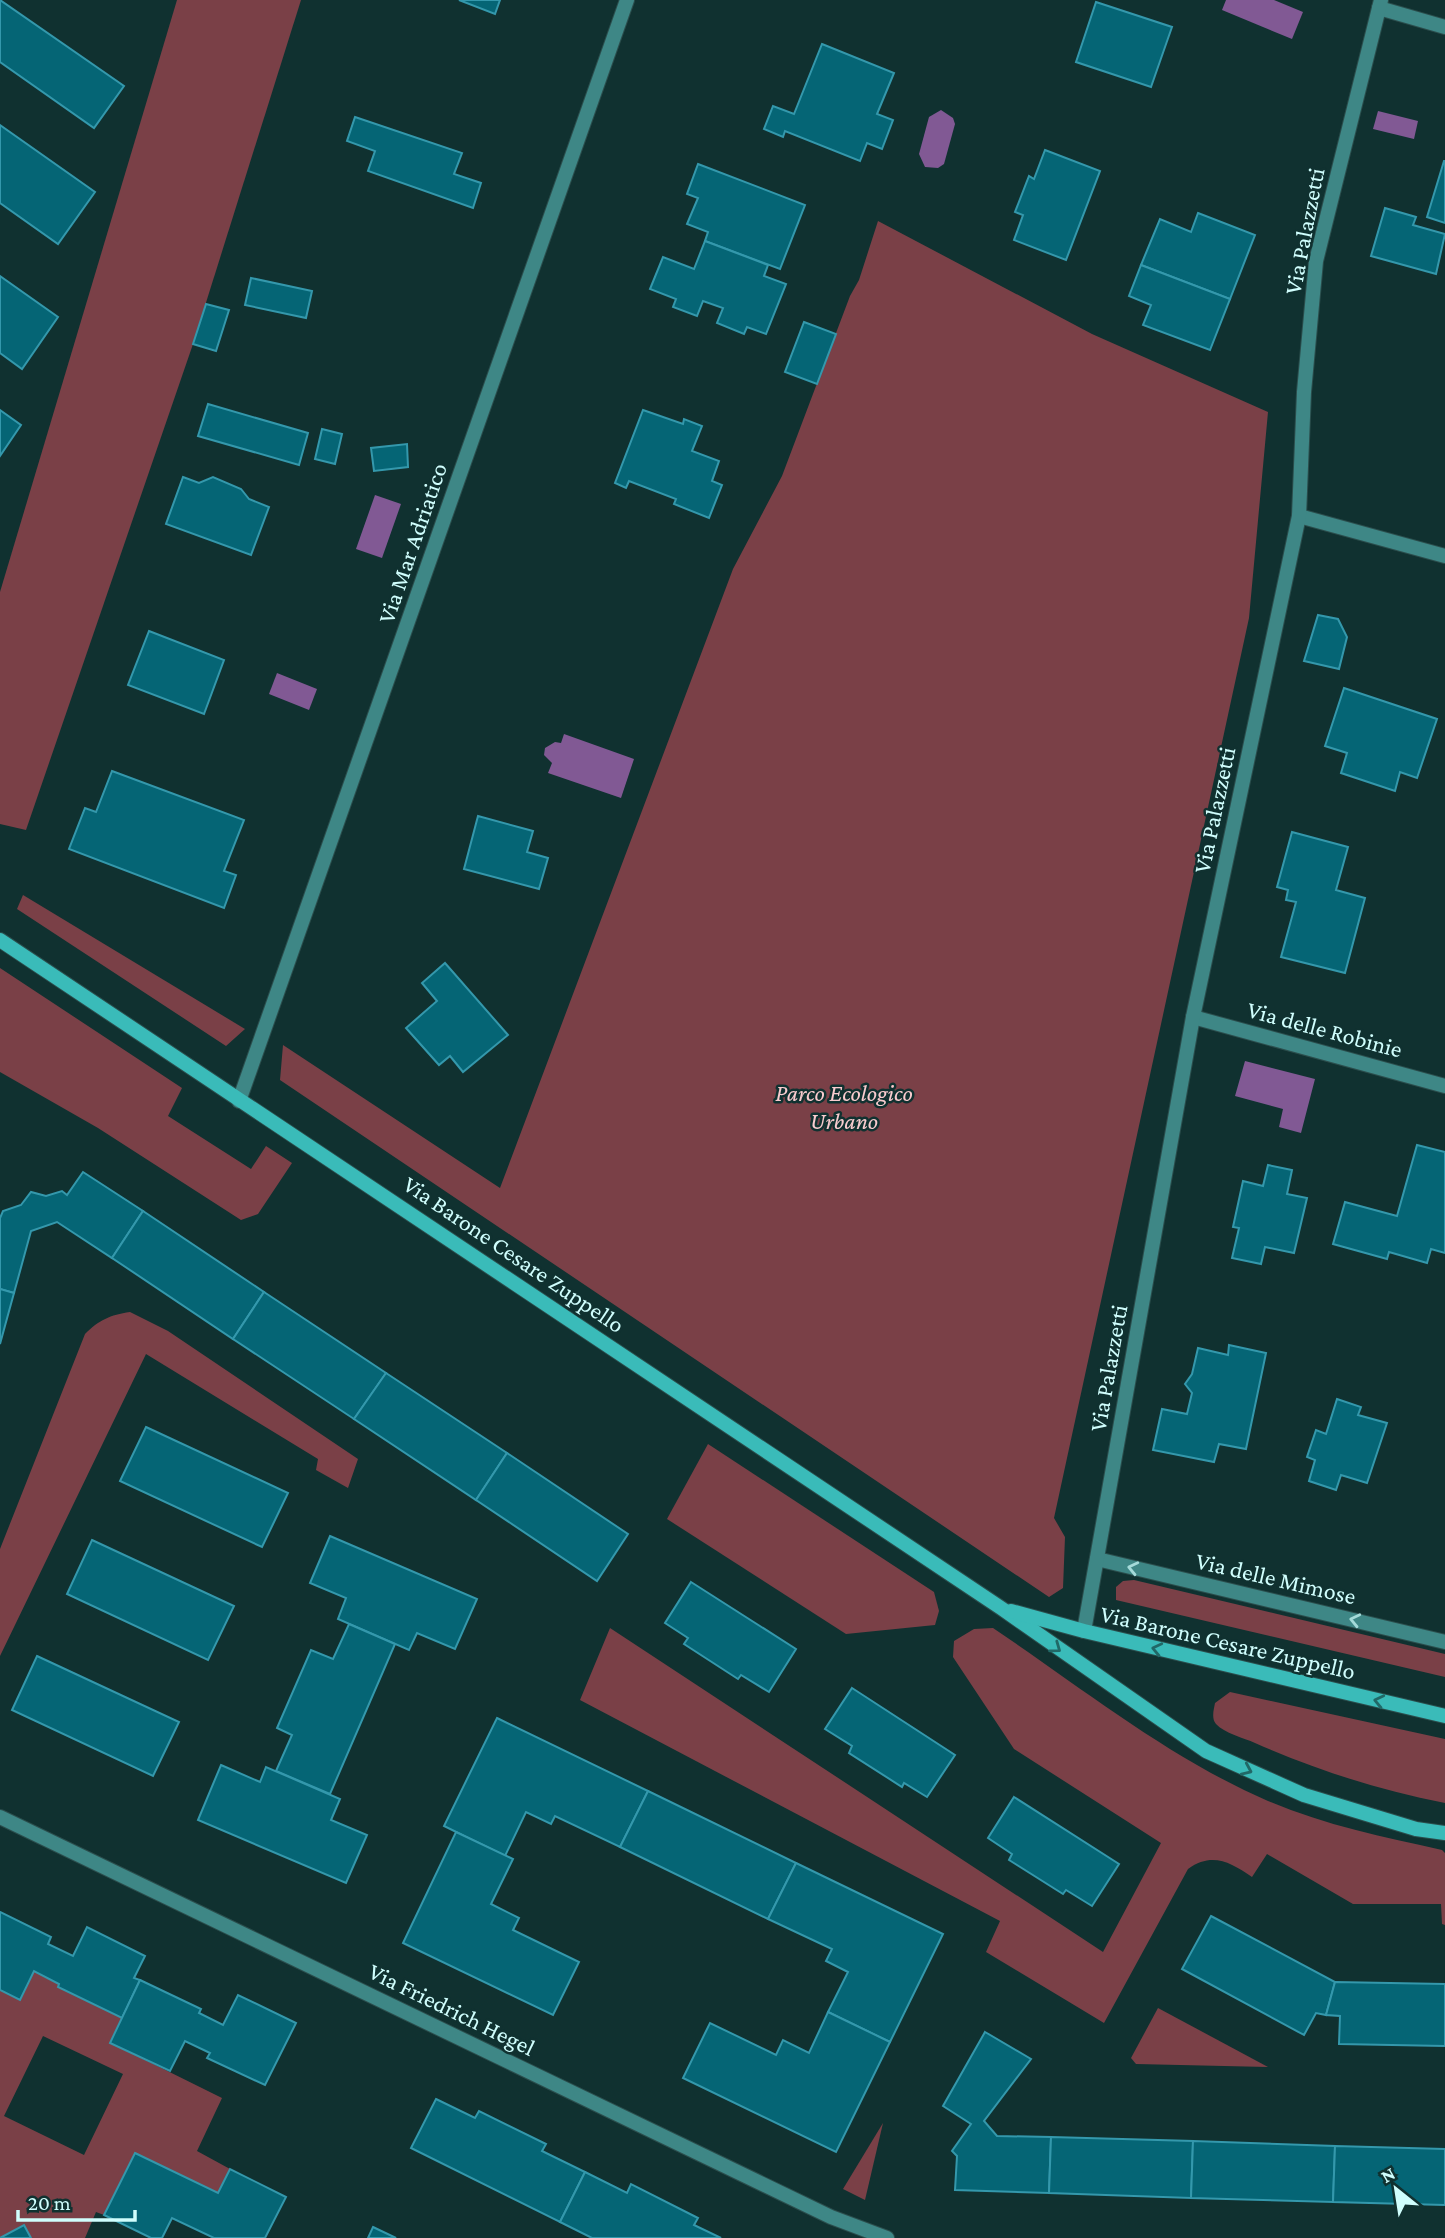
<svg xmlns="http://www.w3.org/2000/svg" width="1445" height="2238" font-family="'Crimson Pro',serif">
  <rect width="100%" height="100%" fill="#103130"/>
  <g fill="#7a4047" fill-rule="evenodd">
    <polygon points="177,0 301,0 193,344 26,830 0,824 0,592"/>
    <polygon points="878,221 1092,334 1268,412 1249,618 1054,1518 1065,1537 1063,1588 1049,1597 280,1080 283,1045 500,1188 733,569 782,476 850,296 859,280"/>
    <polygon points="23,895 245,1029 226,1046 17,909"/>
    <polygon points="0,968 182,1088 168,1116 251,1169 266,1146 292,1163 258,1214 241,1220 98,1128 0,1072"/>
    <path d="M130 1312 168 1331 358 1459 348 1488 316 1470 318 1459 146 1354 0 1656V1549L85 1334C99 1320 110 1315 130 1312Z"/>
    <polygon points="708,1444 934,1592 939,1611 935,1625 846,1634 667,1519"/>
    <polygon points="1134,1580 1445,1654 1445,1677 1116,1600 1116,1587 1123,1581"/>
    <path d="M610 1628 1103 1952 1161 1843 1014 1749 953 1657 954 1641 974 1629 993 1628C1082 1688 1169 1758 1268 1801 1324 1825 1383 1837 1442 1850L1445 1853V1925L1442 1924 1441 1904H1353L1267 1854 1252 1877C1230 1862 1212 1852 1188 1869L1104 2023 986 1952 1000 1921 580 1700Z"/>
    <path d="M1230 1692 1445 1739V1803C1378 1790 1317 1770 1255 1743 1244 1738 1224 1733 1216 1724 1211 1718 1214 1709 1215 1703Z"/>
    <path d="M34 1971 59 1984 58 1987 122 2018 111 2043 222 2098 197 2151 230 2169 218 2193 135 2153 104 2215 96 2212 85 2238H31L24 2225 0 2238V1990L20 1999ZM43 2036 123 2074 84 2155 4 2116Z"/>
    <polygon points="1158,2008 1268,2067 1136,2064 1131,2058"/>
    <polygon points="883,2123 865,2200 843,2189"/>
  </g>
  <g fill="#815994">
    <polygon points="1226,0 1274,0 1303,12 1292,39 1222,10"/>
    <polygon points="941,110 953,118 955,124 944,164 938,168 925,167 919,154 929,117"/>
    <polygon points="1378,111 1418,121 1414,139 1373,129"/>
    <polygon points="375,495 401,504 382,558 356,549"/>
    <polygon points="277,673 317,689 309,710 269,694"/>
    <polygon points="564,734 634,759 621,798 548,773 552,763 544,755 545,748 555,742 561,743"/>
    <polygon points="1245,1061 1315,1079 1301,1133 1279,1127 1283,1109 1235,1096"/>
  </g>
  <g fill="#056575" stroke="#3498ac" stroke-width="2">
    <polygon points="0,0 124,86 94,128 0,62"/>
    <polygon points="459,0 500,0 495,14"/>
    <polygon points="1096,2 1172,27 1151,87 1076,62"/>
    <polygon points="822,44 894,73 877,114 893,120 882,149 867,143 860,161 785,131 783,137 764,129 773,106 794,114"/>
    <polygon points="355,117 462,153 454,174 481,183 473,208 368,171 375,151 347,141"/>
    <polygon points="0,125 95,192 58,244 0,203"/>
    <polygon points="1045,150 1100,171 1066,260 1014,240 1023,215 1015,212 1029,176 1034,179"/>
    <polygon points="1444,161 1445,161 1445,223 1427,217"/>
    <polygon points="698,164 805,205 780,269 705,241 708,232 687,224 698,198 687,194"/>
    <polygon points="1385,208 1416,217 1413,225 1445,234 1436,274 1371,256"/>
    <polygon points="1198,213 1255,235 1230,299 1141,265 1160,219 1191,232"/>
    <polygon points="705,241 768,265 764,276 786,284 766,334 747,327 744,334 717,323 723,308 703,301 697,316 673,307 676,299 650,289 663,257 694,269"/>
    <polygon points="1141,265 1230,299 1210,350 1143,325 1151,305 1129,296"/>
    <polygon points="0,276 58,317 22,369 0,353"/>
    <polygon points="251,278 312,291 306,318 245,305"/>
    <polygon points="206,304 229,310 216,351 193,344"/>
    <polygon points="804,322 836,334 817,384 785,372"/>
    <polygon points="208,404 308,433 299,465 198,436"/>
    <polygon points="0,410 21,425 0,456"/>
    <polygon points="643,410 683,424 684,419 702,426 692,451 719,461 712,481 722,485 709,518 674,504 676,499 629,481 626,488 615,483"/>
    <polygon points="322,429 342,434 335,464 315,459"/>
    <polygon points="407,444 408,467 374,471 371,448"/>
    <polygon points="183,477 199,483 213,477 241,489 249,499 269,507 251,555 166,524"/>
    <polygon points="1318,615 1338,619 1347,637 1339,669 1304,661"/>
    <polygon points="149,631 224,660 204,714 128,685"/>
    <polygon points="1344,688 1437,719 1417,778 1400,772 1395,791 1341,773 1347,753 1325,746"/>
    <polygon points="112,771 244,820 224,871 236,875 224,908 69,849 85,808 96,812"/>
    <polygon points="478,816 533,831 527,852 548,858 539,889 464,869"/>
    <polygon points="1292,832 1348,847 1336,890 1365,898 1345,973 1281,957 1296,902 1286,900 1288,890 1277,887"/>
    <polygon points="445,963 508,1035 463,1072 450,1056 439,1065 406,1028 437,1001 422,983"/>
    <polygon points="1417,1145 1445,1152 1445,1253 1431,1249 1427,1263 1389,1252 1387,1259 1333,1244 1345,1202 1397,1216"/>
    <polygon points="1268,1165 1292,1170 1287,1194 1307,1198 1294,1253 1265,1247 1261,1264 1232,1258 1239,1228 1233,1227 1243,1181 1263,1186"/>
    <polygon points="83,1172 143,1211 112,1258 57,1222 31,1231 14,1293 0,1289 0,1218 3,1211 21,1205 31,1192 46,1196 62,1191 67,1195"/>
    <polygon points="143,1211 264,1292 233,1339 112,1258"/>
    <polygon points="0,1289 14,1293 0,1344"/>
    <polygon points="264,1292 386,1373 354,1419 233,1339"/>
    <polygon points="1229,1345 1266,1353 1246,1449 1219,1444 1214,1462 1153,1450 1162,1409 1187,1414 1192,1393 1185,1384 1192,1374 1198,1348 1228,1355"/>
    <polygon points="386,1373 507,1453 476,1500 354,1419"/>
    <polygon points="1337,1399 1361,1407 1358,1415 1387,1423 1367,1483 1341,1475 1336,1490 1309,1481 1315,1460 1307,1457 1316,1430 1326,1434"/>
    <polygon points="146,1427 288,1493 262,1547 120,1481"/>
    <polygon points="507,1453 628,1534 597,1581 476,1500"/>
    <polygon points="330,1536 477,1599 455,1649 417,1633 409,1650 338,1619 346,1598 310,1583"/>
    <polygon points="92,1540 234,1606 208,1660 67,1594"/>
    <polygon points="691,1582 796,1649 769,1692 741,1675 738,1679 684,1644 688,1638 665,1623"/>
    <polygon points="349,1624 395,1644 330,1794 276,1771 292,1735 277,1728 311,1650 333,1659"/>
    <polygon points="37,1656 179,1722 153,1776 12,1710"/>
    <polygon points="852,1688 955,1755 927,1797 904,1783 902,1787 849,1753 852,1746 825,1729"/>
    <polygon points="497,1718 648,1791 620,1847 555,1816 551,1824 526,1812 505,1856 444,1826"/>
    <polygon points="221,1765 260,1782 266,1767 340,1799 331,1820 367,1835 346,1883 198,1820"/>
    <polygon points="648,1791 796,1863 768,1919 620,1847"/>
    <polygon points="1014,1797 1119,1864 1092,1906 1066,1890 1063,1894 1009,1860 1012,1854 988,1838"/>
    <polygon points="456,1832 513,1859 491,1904 519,1918 513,1930 579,1962 553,2015 403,1943"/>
    <polygon points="796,1863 943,1934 890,2042 828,2012 848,1972 826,1961 832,1949 768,1919"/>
    <polygon points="0,1912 51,1937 48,1944 73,1956 87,1927 145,1956 134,1978 140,1980 122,2018 58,1987 59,1984 34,1971 20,2000 0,1990"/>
    <polygon points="1211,1916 1335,1982 1326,2015 1316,2013 1304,2035 1182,1969"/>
    <polygon points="140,1980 201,2009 199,2013 223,2025 238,1995 296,2023 265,2085 207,2058 210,2053 185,2041 170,2071 110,2043"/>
    <polygon points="1335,1982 1445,1984 1445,2046 1339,2044 1340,2016 1326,2015"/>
    <polygon points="828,2012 890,2042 836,2152 683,2078 710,2023 776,2055 783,2040 809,2053"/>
    <polygon points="985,2032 1031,2059 984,2121 997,2136 1051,2137 1049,2193 955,2190 957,2156 952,2151 971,2124 943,2106"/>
    <polygon points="436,2099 475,2118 479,2111 546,2144 542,2151 585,2172 560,2222 411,2148"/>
    <polygon points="1051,2137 1193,2141 1191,2198 1049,2193"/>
    <polygon points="1193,2141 1335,2146 1333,2202 1191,2198"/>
    <polygon points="1335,2146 1445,2149 1445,2205 1333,2202"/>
    <polygon points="135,2153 218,2193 230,2169 286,2197 265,2238 214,2238 172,2218 162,2238 151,2238 104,2215"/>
    <polygon points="585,2172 627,2193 631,2184 698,2218 694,2225 721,2238 592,2238 560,2222"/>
    <polygon points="24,2225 31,2238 0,2238"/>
    <polygon points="373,2227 396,2238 368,2238"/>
  </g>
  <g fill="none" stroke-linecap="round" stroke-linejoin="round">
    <g stroke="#2b4e4d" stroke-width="16">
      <g id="street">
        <polyline points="1379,8 1445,27"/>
        <polyline points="1299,516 1445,556"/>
        <polyline points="1193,1017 1445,1086"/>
        <polyline points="239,1101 627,0"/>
        <polyline points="1097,1559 1445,1642"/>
        <polyline points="1084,1631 1193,1017 1299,516 1304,392 1316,261 1381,0"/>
        <polyline points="0,1817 831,2217 887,2238"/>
      </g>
    </g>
    <g stroke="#2b4e4d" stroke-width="16">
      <g id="secondary">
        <polyline points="0,940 1001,1608 1206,1751 1304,1795 1416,1829 1445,1833"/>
        <polyline points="1011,1611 1084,1631 1445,1716"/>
      </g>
    </g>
    <use href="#street" stroke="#3e8786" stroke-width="14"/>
    <use href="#secondary" stroke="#3abbb9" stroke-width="14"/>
  </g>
  <defs><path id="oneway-chevron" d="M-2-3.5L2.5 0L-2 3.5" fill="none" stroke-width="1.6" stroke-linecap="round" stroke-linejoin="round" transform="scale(1.75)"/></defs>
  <g stroke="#a4dad9">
    <use href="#oneway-chevron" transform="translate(1133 1568) rotate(-167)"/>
    <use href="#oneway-chevron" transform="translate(1355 1620) rotate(-167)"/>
  </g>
  <g stroke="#216867">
    <use href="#oneway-chevron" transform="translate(1056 1648) rotate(36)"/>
    <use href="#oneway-chevron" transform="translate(1157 1649) rotate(-167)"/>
    <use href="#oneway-chevron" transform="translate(1379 1701) rotate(-167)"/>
    <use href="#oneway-chevron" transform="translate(1247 1770) rotate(24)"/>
  </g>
  <g text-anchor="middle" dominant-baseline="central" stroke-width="5" stroke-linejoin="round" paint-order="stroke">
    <g font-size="24" fill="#d0fefd" stroke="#103130">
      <text transform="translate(1304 231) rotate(-79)">Via Palazzetti</text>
      <text transform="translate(412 543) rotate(-71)">Via Mar Adriatico</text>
      <text transform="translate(1214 810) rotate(-78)">Via Palazzetti</text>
      <text transform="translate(1325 1029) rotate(15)">Via delle Robinie</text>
      <text transform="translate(514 1254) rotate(34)">Via Barone Cesare Zuppello</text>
      <text transform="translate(1108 1368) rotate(-80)">Via Palazzetti</text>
      <text transform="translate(1276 1578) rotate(13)">Via delle Mimose</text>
      <text transform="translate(1228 1642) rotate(13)">Via Barone Cesare Zuppello</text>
      <text transform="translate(452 2009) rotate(26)">Via Friedrich Hegel</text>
    </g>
    <g font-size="24" font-style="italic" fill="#facccf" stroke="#103130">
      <text x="844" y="1092">Parco Ecologico<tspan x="844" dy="28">Urbano</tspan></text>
    </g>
  </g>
  <g transform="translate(1396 2189) rotate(330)" stroke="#103130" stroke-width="5" paint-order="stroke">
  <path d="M0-5L12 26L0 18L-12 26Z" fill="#d0fefd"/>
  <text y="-10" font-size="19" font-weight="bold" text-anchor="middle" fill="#d0fefd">N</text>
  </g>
  <path d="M18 2210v10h117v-10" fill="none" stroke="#d0fefd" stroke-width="3.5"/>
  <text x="28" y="2210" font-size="21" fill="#d0fefd" stroke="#103130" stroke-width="5" paint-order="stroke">20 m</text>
</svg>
